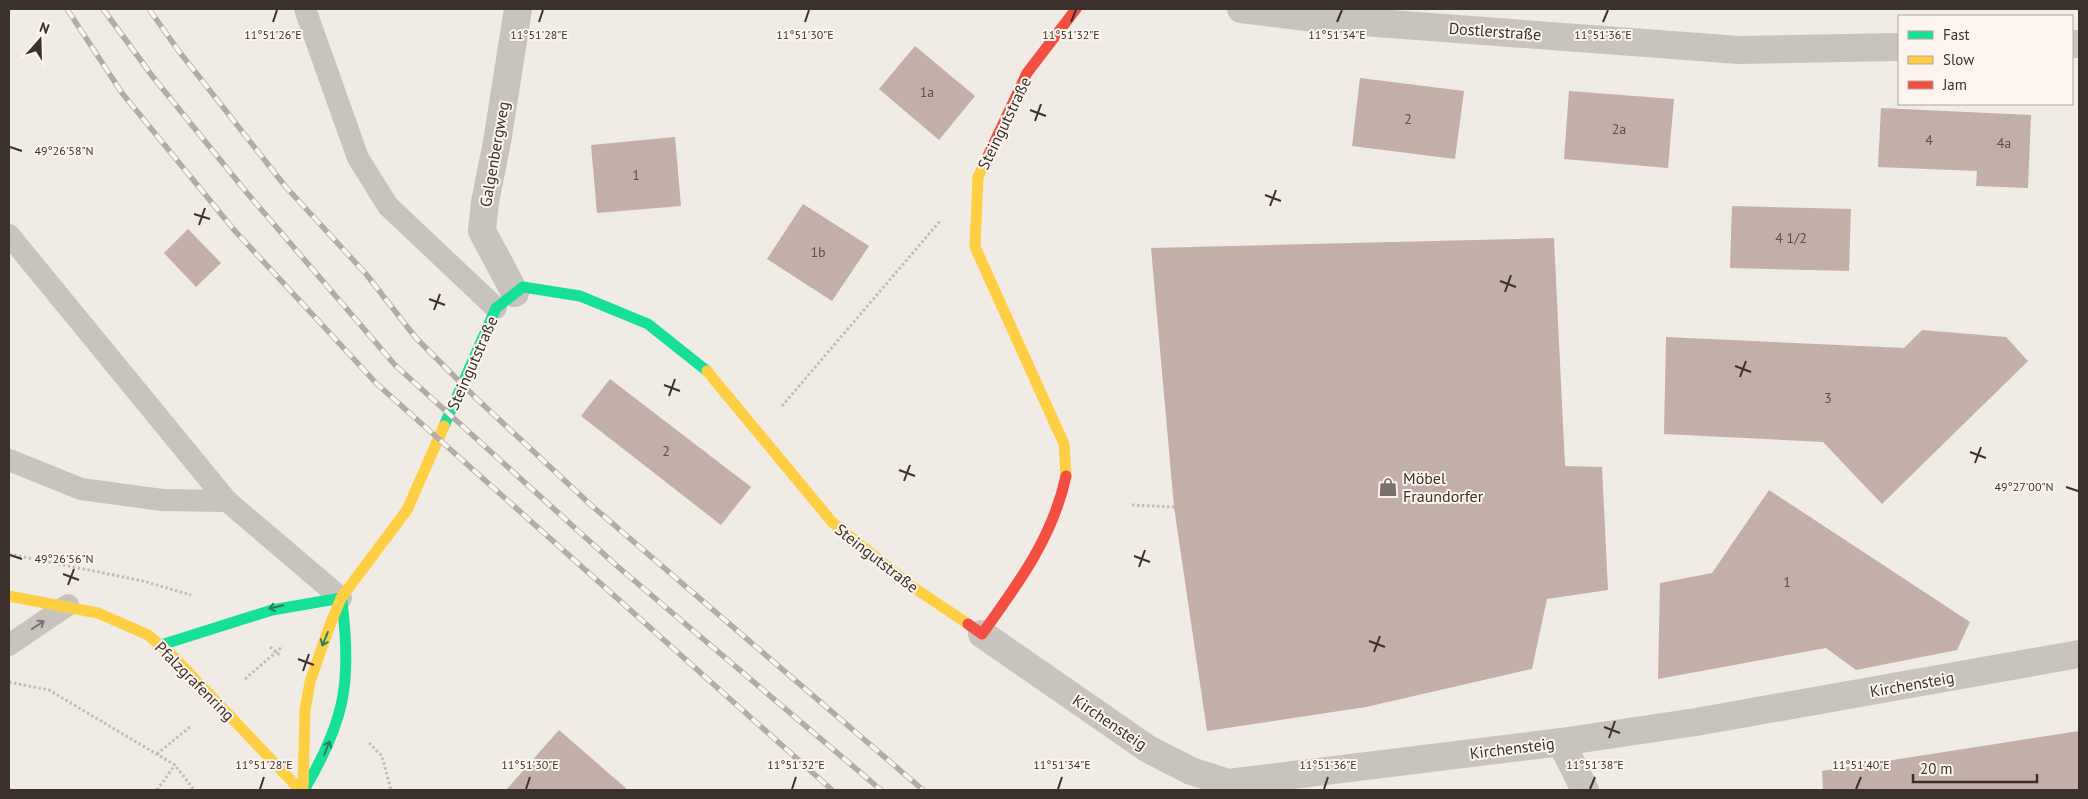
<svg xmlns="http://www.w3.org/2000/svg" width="2088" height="799" font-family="'PT Sans',sans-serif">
  <rect width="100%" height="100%" fill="#f0ebe5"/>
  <g fill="#c3afa7">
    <polygon points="915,46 975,96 939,140 879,89"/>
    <polygon points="1360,78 1464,91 1455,159 1352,146"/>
    <polygon points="1569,91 1674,99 1668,168 1564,159"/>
    <polygon points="1881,108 2031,115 2028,188 1976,186 1977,171 1878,167"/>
    <polygon points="675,137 681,206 597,213 591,145"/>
    <polygon points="803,204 869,246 832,301 767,259"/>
    <polygon points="1732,206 1851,209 1849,271 1730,268"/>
    <polygon points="188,229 221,263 196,287 164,253"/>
    <polygon points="1554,238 1565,466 1602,467 1608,590 1547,599 1532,669 1366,707 1207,731 1174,507 1151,248"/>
    <polygon points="1922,330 2006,337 2028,361 1882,504 1823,442 1664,434 1666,337 1904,348"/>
    <polygon points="610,379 751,487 721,525 581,416"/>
    <polygon points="1769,490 1970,622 1957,650 1856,670 1826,648 1658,679 1660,583 1712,573"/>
    <polygon points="559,730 628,790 506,790"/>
    <polygon points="2079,731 2079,790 1823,790 1822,771"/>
  </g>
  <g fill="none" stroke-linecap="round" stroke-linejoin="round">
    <g stroke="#c2bbb6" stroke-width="3" stroke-dasharray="2.5 2.5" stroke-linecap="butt">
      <polyline points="782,406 940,221"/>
      <polyline points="1132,505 1174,507"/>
      <polyline points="9,554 143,581 191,595"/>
      <polyline points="270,647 281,656"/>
      <polyline points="245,679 283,646"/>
      <polyline points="9,682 49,690 175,765 194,790"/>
      <polyline points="369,743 382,756 391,790"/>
      <polyline points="157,754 191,726"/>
      <polyline points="157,790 175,765"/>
    </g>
    <g stroke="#c9c3be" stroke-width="22">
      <polyline points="305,9 358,158 388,206 496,308"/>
      <polyline points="9,235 227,501 341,598"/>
      <polyline points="9,460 81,489 162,500 227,501"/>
      <polyline points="9,645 68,605"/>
    </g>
    <g stroke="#c9c3be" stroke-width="28">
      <polyline points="1241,9 1323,19 1739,50 1899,47"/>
      <polyline points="2072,44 2079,44"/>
      <polyline points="515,293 482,231 485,202 497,142 518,9"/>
      <polyline points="982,634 1148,749 1191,771 1228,783 1561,742 1696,722 2079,654"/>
      <polyline points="1561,742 1585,790"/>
    </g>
    <g stroke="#16e098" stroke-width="11">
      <polyline points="444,426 496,308 523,287 580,296 648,324 707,371"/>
      <polyline points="161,645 272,610 341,598"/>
      <path d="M304 790C345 721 352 682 342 602"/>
    </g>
    <g stroke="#ffcf43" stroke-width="11">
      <polyline points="987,158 978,177 975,247 1064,444 1066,476"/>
      <polyline points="707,371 832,522 910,585 968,624"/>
      <polyline points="9,596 98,613 148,635 173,656 300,790"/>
      <polyline points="303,790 305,710 310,682 328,630 341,598 407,510 444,426"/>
    </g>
    <g stroke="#f24e42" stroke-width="11">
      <polyline points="987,158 1027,73 1076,9"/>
      <path d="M968 624 982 634C1018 584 1053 537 1066 476"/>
    </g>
    <g stroke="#b1aca8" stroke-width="5.5">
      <g id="rail">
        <polyline points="67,9 122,93 235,231 377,384 832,790"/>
        <polyline points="103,9 153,77 247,193 395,365 617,566 881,790"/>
        <polyline points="149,9 178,50 285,186 366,274 416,338 477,399 592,506 923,790"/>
      </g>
    </g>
    <use href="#rail" stroke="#fbf5ee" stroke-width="4" stroke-dasharray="11" stroke-linecap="butt"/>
  </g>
  <defs><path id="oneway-shaft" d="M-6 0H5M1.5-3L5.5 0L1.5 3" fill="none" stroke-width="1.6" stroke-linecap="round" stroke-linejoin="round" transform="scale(1.25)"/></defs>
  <g stroke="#2a7f5c">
    <use href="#oneway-shaft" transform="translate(276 607) rotate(167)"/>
    <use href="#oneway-shaft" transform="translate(325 639) rotate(112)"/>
    <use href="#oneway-shaft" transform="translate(327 748) rotate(-68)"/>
  </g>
  <use stroke="#7b726d" href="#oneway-shaft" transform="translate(38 625) rotate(-34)"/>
  <path fill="none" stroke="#3b302b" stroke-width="2" d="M273 22 277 10M539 22 543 10M805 22 809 10M1071 22 1076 10M1337 22 1342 10M1603 22 1608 10M1030 110 1046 116M1035 121 1041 104M10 147 22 151M1265 195 1281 201M1270 206 1276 190M194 214 210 219M199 225 205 208M1500 281 1516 287M1505 292 1511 275M429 299 445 305M434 310 440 294M1735 366 1751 372M1740 377 1746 361M664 385 680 391M669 396 675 379M1970 452 1986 458M1975 463 1981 447M899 470 915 476M904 481 910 465M2066 487 2078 491M10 555 22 559M1134 556 1150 562M1139 567 1145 550M63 574 79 580M68 585 74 569M1369 641 1385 647M1374 652 1380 636M298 659 314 665M303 671 309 654M1604 727 1620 733M1609 738 1615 721M260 789 264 777M526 789 530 777M792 789 796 777M1058 789 1062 777M1324 789 1328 777M1590 789 1595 777M1856 789 1861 777"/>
  <defs>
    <g id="shop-bare" transform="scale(1.5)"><path d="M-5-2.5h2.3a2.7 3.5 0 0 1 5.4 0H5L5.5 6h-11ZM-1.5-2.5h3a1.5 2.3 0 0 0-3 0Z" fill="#7a716c" stroke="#fbf5ee" stroke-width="2.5" paint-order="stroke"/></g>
  </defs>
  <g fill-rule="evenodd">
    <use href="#shop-bare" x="1388" y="487"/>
  </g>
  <g text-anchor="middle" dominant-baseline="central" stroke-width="4" stroke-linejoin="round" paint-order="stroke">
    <g font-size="14" fill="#5d504a">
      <text x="927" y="92">1a</text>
      <text x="1408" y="119">2</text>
      <text x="1619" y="129">2a</text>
      <text x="1929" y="140">4</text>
      <text x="2004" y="143">4a</text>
      <text x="636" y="175">1</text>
      <text x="1791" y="238">4 1/2</text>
      <text x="818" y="252">1b</text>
      <text x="1828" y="398">3</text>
      <text x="666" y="451">2</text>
      <text x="1787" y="582">1</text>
    </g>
    <g font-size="16" fill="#3b302b" stroke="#fbf5ee">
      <text transform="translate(1495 31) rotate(4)">Dostlerstraße</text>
      <text transform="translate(1004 123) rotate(-64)">Steingutstraße</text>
      <text transform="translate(494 154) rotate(-80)">Galgenbergweg</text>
      <text transform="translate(472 363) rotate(-66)">Steingutstraße</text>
      <text transform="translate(877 558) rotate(38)">Steingutstraße</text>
      <text transform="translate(195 681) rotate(45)">Pfalzgrafenring</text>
      <text transform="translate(1912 684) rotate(-10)">Kirchensteig</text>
      <text transform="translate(1110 722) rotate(34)">Kirchensteig</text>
      <text transform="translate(1512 748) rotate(-7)">Kirchensteig</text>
    </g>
    <g font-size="16" fill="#3b302b" stroke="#fbf5ee" text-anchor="start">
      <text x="1403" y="478">Möbel<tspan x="1403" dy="18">Fraundorfer</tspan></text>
    </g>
  </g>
  <g font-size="12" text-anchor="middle" fill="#3b302b" stroke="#fbf5ee" stroke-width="4" stroke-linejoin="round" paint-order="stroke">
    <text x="1071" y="39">11°51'32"E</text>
    <text x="1337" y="39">11°51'34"E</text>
    <text x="273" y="39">11°51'26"E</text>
    <text x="539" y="39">11°51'28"E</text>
    <text x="805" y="39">11°51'30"E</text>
    <text x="1603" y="39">11°51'36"E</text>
    <text x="64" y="155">49°26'58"N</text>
    <text x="2024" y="491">49°27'00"N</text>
    <text x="64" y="563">49°26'56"N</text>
    <text x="264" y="769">11°51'28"E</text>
    <text x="530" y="769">11°51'30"E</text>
    <text x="796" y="769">11°51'32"E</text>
    <text x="1062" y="769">11°51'34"E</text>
    <text x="1328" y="769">11°51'36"E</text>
    <text x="1595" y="769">11°51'38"E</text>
    <text x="1861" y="769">11°51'40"E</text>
  </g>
  <rect width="2088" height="799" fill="none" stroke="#3b302b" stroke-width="20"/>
  <rect x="1898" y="15" width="175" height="90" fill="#fbf5ee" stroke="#aea6a0"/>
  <rect x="1908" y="31" width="25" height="8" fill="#16e098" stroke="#aea6a0"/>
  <text x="1943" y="40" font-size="15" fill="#3b302b">Fast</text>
  <rect x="1908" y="56" width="25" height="8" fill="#ffcf43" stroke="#aea6a0"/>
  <text x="1943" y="65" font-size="15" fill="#3b302b">Slow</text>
  <rect x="1908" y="81" width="25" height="8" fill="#f24e42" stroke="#aea6a0"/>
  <text x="1943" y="90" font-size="15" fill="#3b302b">Jam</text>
  <g transform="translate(40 40) rotate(20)" stroke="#fbf5ee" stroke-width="4" paint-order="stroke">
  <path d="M0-4L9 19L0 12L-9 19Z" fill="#3b302b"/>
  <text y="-8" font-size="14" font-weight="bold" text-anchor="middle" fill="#3b302b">N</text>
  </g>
  <path d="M1913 774v8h124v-8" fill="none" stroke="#3b302b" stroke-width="2.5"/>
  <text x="1920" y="774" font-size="15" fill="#3b302b" stroke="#fbf5ee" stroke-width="4" paint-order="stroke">20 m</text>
</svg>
